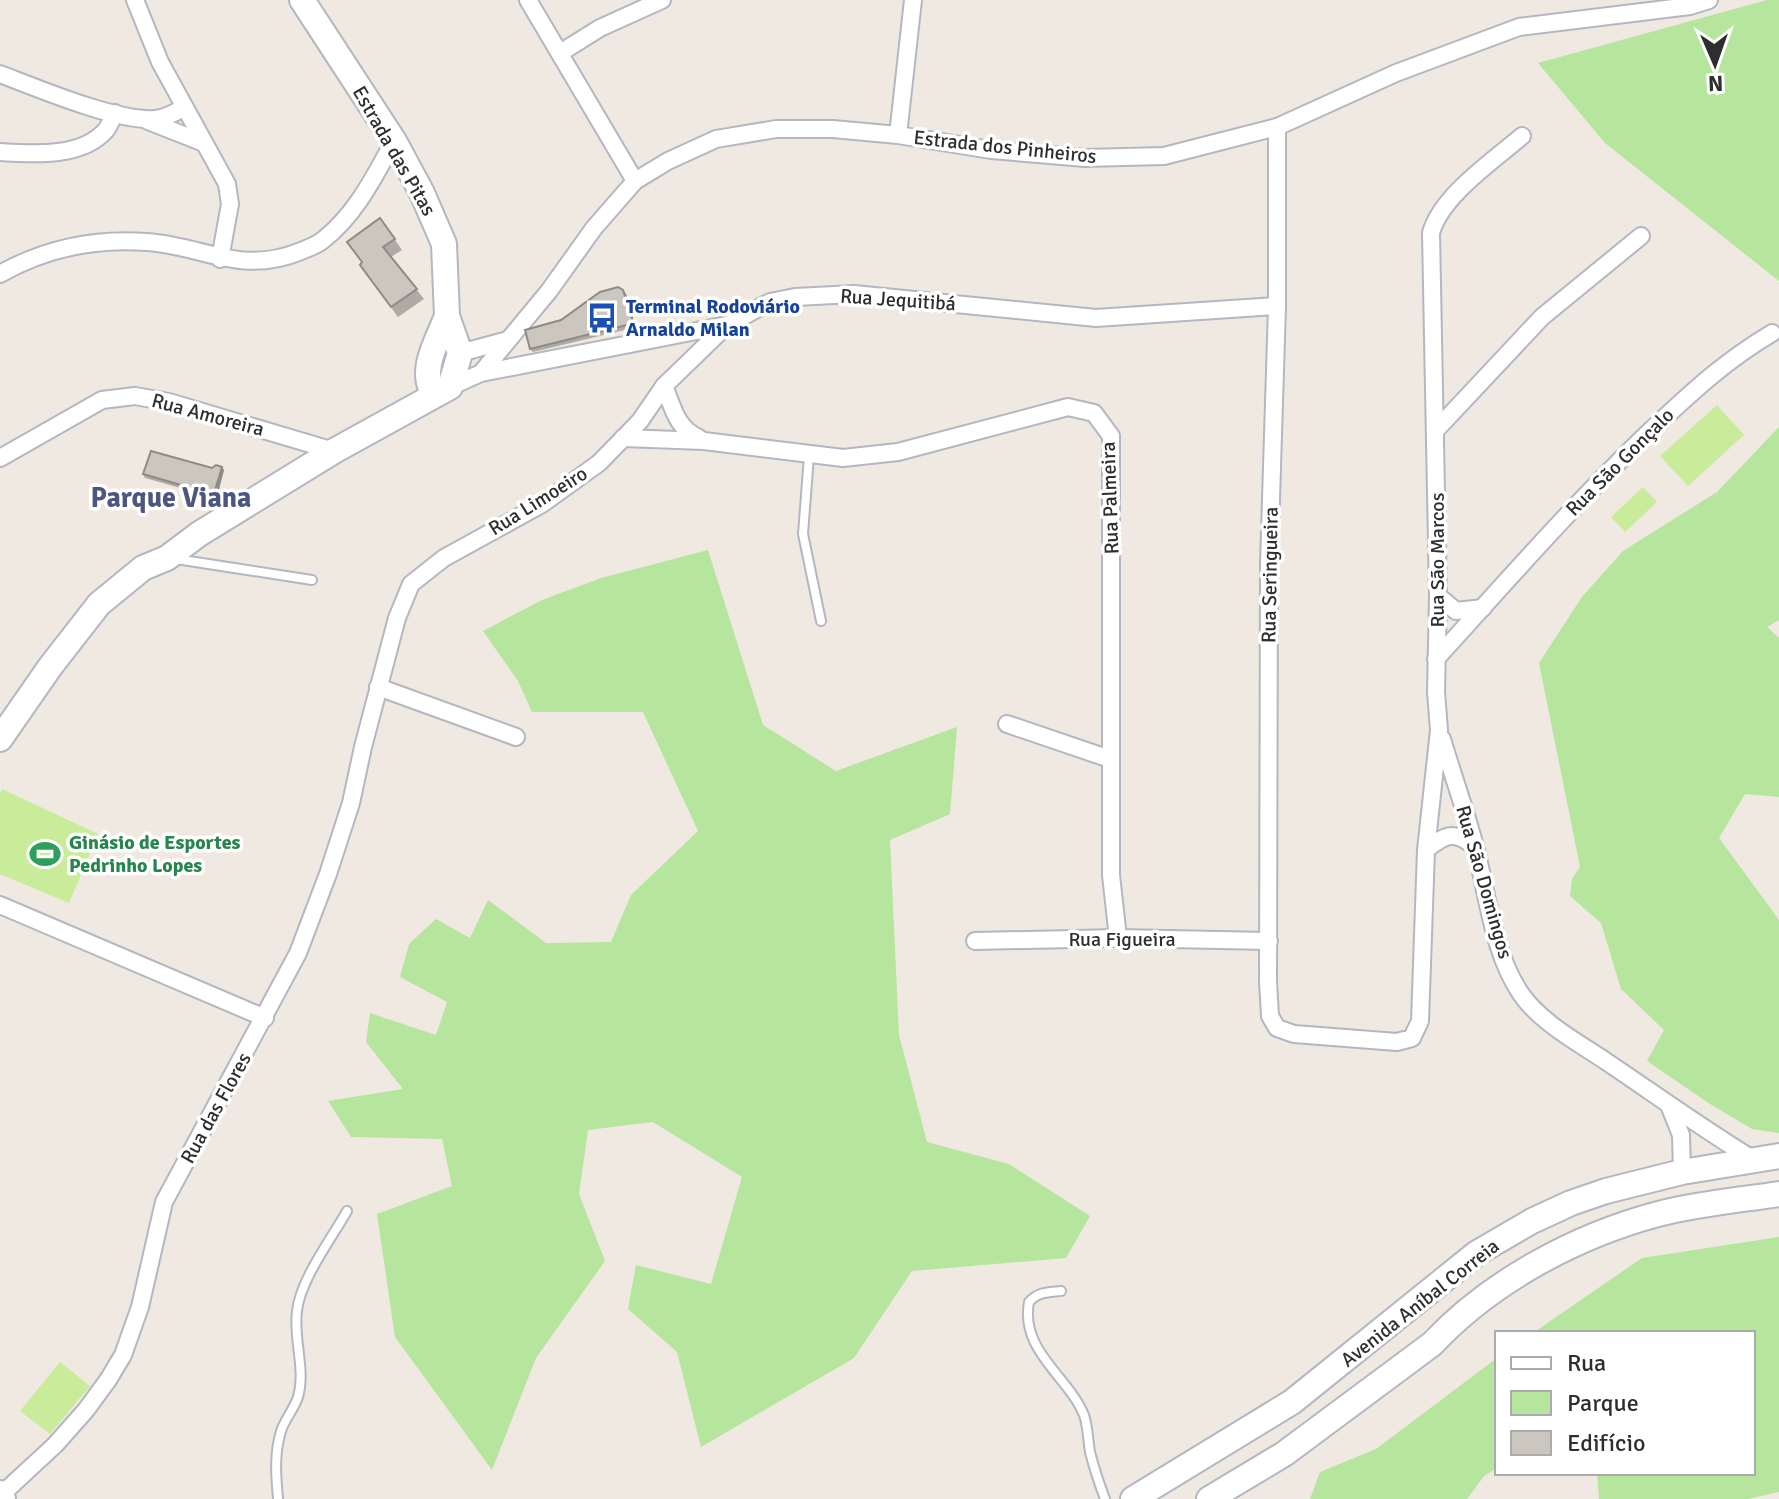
<svg xmlns="http://www.w3.org/2000/svg" width="1779" height="1499" font-family="Signika,sans-serif">
  <rect width="100%" height="100%" fill="#efe9e1"/>
  <g fill="#b6e59e">
    <polygon points="1767,0 1779,0 1779,281 1605,143 1538,63"/>
    <polygon points="1779,427 1779,620 1767,627 1779,638 1779,797 1745,794 1719,838 1779,920 1779,1133 1752,1129 1710,1104 1647,1061 1664,1030 1621,989 1601,923 1570,896 1572,879 1580,867 1539,663 1582,597 1623,551 1717,492"/>
    <polygon points="708,550 763,725 836,771 957,727 950,814 890,840 899,1035 927,1142 1009,1164 1090,1216 1066,1258 912,1271 854,1358 701,1447 677,1352 628,1309 636,1265 711,1284 742,1177 653,1122 588,1130 579,1194 605,1261 536,1358 492,1470 395,1337 377,1214 452,1186 442,1139 351,1137 328,1101 403,1089 366,1042 370,1013 436,1035 447,1002 400,977 409,944 436,919 470,938 488,900 546,943 611,942 631,895 698,831 643,712 532,712 518,681 483,631 542,600 601,578"/>
    <polygon points="1779,1237 1779,1492 1748,1499 1599,1499 1597,1473 1753,1473 1753,1333 1533,1333 1642,1258"/>
    <polygon points="1497,1358 1497,1468 1484,1476 1467,1499 1310,1499 1320,1472 1376,1449"/>
  </g>
  <g fill="#c9ec9a">
    <polygon points="1717,405 1744,435 1688,486 1660,456"/>
    <polygon points="1643,487 1657,502 1625,532 1611,517"/>
    <polygon points="2,789 98,834 69,903 0,874 0,794"/>
    <polygon points="60,1362 90,1386 50,1434 20,1411"/>
  </g>
  <g fill="none" stroke-linecap="round" stroke-linejoin="round">
    <g stroke="#b4b7c1" stroke-width="12">
      <g id="service">
        <polyline points="809,456 803,534 821,621"/>
        <polyline points="176,559 312,580"/>
        <path d="M1061 1291C1048 1292 1038 1292 1029 1302 1020 1351 1068 1376 1084 1415 1088 1427 1088 1440 1090 1452 1094 1468 1099 1483 1105 1499"/>
        <path d="M278 1499C276 1476 274 1454 281 1431 285 1419 294 1409 298 1397 306 1369 293 1339 297 1311 300 1280 332 1238 347 1211"/>
      </g>
    </g>
    <g stroke="#b4b7c1" stroke-width="20">
      <g id="minor">
        <polyline points="135,0 160,62 227,184 230,204 220,259"/>
        <polyline points="528,0 635,181"/>
        <polyline points="560,53 600,28 662,0"/>
        <path d="M0 74C37 88 117 122 155 119 166 118 175 113 184 107"/>
        <polyline points="148,121 204,143"/>
        <path d="M1277 127V306L1269 564 1268 981 1270 1016 1277 1028 1294 1034 1397 1042 1412 1038 1420 1021 1426 850 1439 730 1436 692 1438 596 1431 233C1441 196 1493 161 1522 136"/>
        <polyline points="898,135 913,0"/>
        <path d="M0 152C33 154 82 158 106 130 110 125 112 118 115 113"/>
        <path d="M0 274C46 248 94 238 147 242 205 246 241 276 301 251 309 248 317 245 323 240 356 214 374 177 394 141"/>
        <polyline points="460,353 508,340"/>
        <polyline points="481,373 727,325 770,302 795,297 854,294 1096,318 1277,306"/>
        <path d="M664 386C673 407 676 428 699 438"/>
        <polyline points="450,387 481,373 549,291 594,228 635,181 668,161 716,139 776,129 833,129 898,135 991,150 1085,158 1164,156 1277,127 1396,73 1519,27 1690,6 1709,0"/>
        <polyline points="1436,430 1542,317 1641,236"/>
        <polyline points="623,438 704,441 843,458 898,452 1068,407 1094,413 1111,436 1111,875 1118,938"/>
        <polyline points="0,458 102,400 135,396 169,402 334,451"/>
        <polyline points="1438,596 1456,611 1483,608"/>
        <path d="M1436 659C1506 582 1574 504 1649 432 1691 393 1722 363 1772 333"/>
        <polyline points="378,687 516,737"/>
        <polyline points="1007,724 1110,759"/>
        <path d="M1442 739C1453 776 1466 812 1476 850 1488 897 1493 953 1521 994 1541 1023 1579 1043 1607 1062 1656 1095 1703 1129 1754 1160"/>
        <path d="M1426 850C1445 834 1455 830 1475 847"/>
        <polyline points="0,905 265,1018"/>
        <polyline points="975,941 1118,938 1269,941"/>
        <polyline points="1669,1105 1681,1135 1682,1172"/>
        <polyline points="1,1495 55,1445 86,1410 108,1380 123,1355 140,1307 164,1202 298,953 328,874 351,803 363,747 397,618 411,584 444,558 542,504 599,463 640,421 664,386 727,325"/>
      </g>
    </g>
    <g stroke="#b4b7c1" stroke-width="28">
      <g id="secondary">
        <path d="M434 394C418 370 438 340 447 316"/>
        <polyline points="0,739 50,667 99,604 143,568 167,558 199,534 334,451 450,387 460,353 447,316 444,244 422,193 394,141 302,0"/>
        <polyline points="0,1493 3,1499"/>
        <polyline points="1133,1499 1292,1402 1477,1253 1532,1221 1571,1203 1606,1191 1682,1172 1779,1156"/>
        <path d="M1209 1499 1284 1454 1432 1344C1491 1281 1576 1236 1658 1214 1697 1204 1739 1200 1779 1194"/>
      </g>
    </g>
    <use href="#service" stroke="#fff" stroke-width="8"/>
    <use href="#minor" stroke="#fff" stroke-width="16"/>
    <use href="#secondary" stroke="#fff" stroke-width="24"/>
  </g>
  <g fill="#afaba4">
    <polygon points="380,218 402,250 391,257 424,299 398,317 360,265 362,262"/>
    <polygon points="623,290 626,294 634,322 633,328 533,352 530,349 561,320"/>
    <polygon points="212,468 224,470 215,504 199,500 197,497 198,493 145,478 143,474"/>
  </g>
  <g fill="#8e8b86">
    <polygon points="623,290 626,294 634,322 633,328 631,324"/>
    <polygon points="222,467 224,470 215,504 212,500"/>
  </g>
  <g fill="#cbc7bf" stroke="#8e8b86" stroke-width="2">
    <polygon points="380,218 395,239 383,247 417,289 391,307 360,265 362,262 347,242"/>
    <polygon points="618,287 623,290 632,318 631,324 530,349 525,330 561,320 600,292"/>
    <polygon points="151,451 212,468 216,465 222,467 212,500 197,497 198,490 143,474"/>
  </g>
  <defs>
    <g id="bus-bare" transform="scale(2.4)"><path d="M-5-6H5V4H4V6H2V4H-2V6H-4V4H-5ZM-3.5-4V0h7V-4ZM-3.5 1.2v1.5H-2V1.2ZM2 1.2v1.5H3.5V1.2Z" fill="#1a4fb4" stroke="#fff" stroke-width="2.5" paint-order="stroke"/></g>
    <g id="stadium-bare" transform="scale(2.4)"><path d="M0-5a6.5 5 0 1 0 0 10a6.5 5 0 1 0 0-10ZM-3.5-1.8h7v3.6h-7Z" fill="#2e9e5b" stroke="#fff" stroke-width="2.5" paint-order="stroke"/></g>
  </defs>
  <g fill-rule="evenodd">
    <use href="#bus-bare" x="602" y="318"/>
    <use href="#stadium-bare" x="45" y="854"/>
  </g>
  <g text-anchor="middle" dominant-baseline="central" stroke-width="7" stroke-linejoin="round" paint-order="stroke">
    <g font-size="20" fill="#2e2e2e" stroke="#fff">
      <text transform="translate(1005 147) rotate(6)">Estrada dos Pinheiros</text>
      <text transform="translate(394 151) rotate(60)">Estrada das Pitas</text>
      <text transform="translate(898 300) rotate(4)">Rua Jequitibá</text>
      <text transform="translate(208 415) rotate(15)">Rua Amoreira</text>
      <text transform="translate(1620 462) rotate(-45)">Rua São Gonçalo</text>
      <text transform="translate(1110 498) rotate(-92)">Rua Palmeira</text>
      <text transform="translate(538 501) rotate(-32)">Rua Limoeiro</text>
      <text transform="translate(1437 560) rotate(-90)">Rua São Marcos</text>
      <text transform="translate(1270 575) rotate(-89)">Rua Seringueira</text>
      <text transform="translate(1484 882) rotate(74)">Rua São Domingos</text>
      <text x="1122" y="939">Rua Figueira</text>
      <text transform="translate(216 1108) rotate(-61)">Rua das Flores</text>
      <text transform="translate(1420 1303) rotate(-38)">Avenida Aníbal Correia</text>
    </g>
    <g font-size="20" font-weight="bold" fill="#164399" stroke="#fff" text-anchor="start">
      <text x="626" y="306">Terminal Rodoviário<tspan x="626" dy="23">Arnaldo Milan</tspan></text>
    </g>
    <g font-size="20" font-weight="bold" fill="#27864d" stroke="#fff" text-anchor="start">
      <text x="69" y="842">Ginásio de Esportes<tspan x="69" dy="23">Pedrinho Lopes</tspan></text>
    </g>
    <g font-size="28" font-weight="bold" fill="#4d5680" stroke="#fff">
      <text x="171" y="498">Parque Viana</text>
    </g>
  </g>
  <rect x="1495" y="1331" width="260" height="144" fill="#ffffff" stroke="#ababab" stroke-width="2"/>
  <rect x="1511" y="1357" width="40" height="12" fill="#ffffff" stroke="#ababab" stroke-width="2"/>
  <text x="1567" y="1371" font-size="24" fill="#2e2e2e">Rua</text>
  <rect x="1511" y="1391" width="40" height="24" fill="#b6e59e" stroke="#ababab" stroke-width="2"/>
  <text x="1567" y="1411" font-size="24" fill="#2e2e2e">Parque</text>
  <rect x="1511" y="1431" width="40" height="24" fill="#cbc7bf" stroke="#ababab" stroke-width="2"/>
  <text x="1567" y="1451" font-size="24" fill="#2e2e2e">Edifício</text>
  <g transform="translate(1715 64) rotate(178)" stroke="#ffffff" stroke-width="6" paint-order="stroke">
  <path d="M0-6L14 30L0 20L-14 30Z" fill="#2e2e2e"/>
  <text y="-12" font-size="22" font-weight="bold" text-anchor="middle" fill="#2e2e2e">N</text>
  </g>
</svg>
